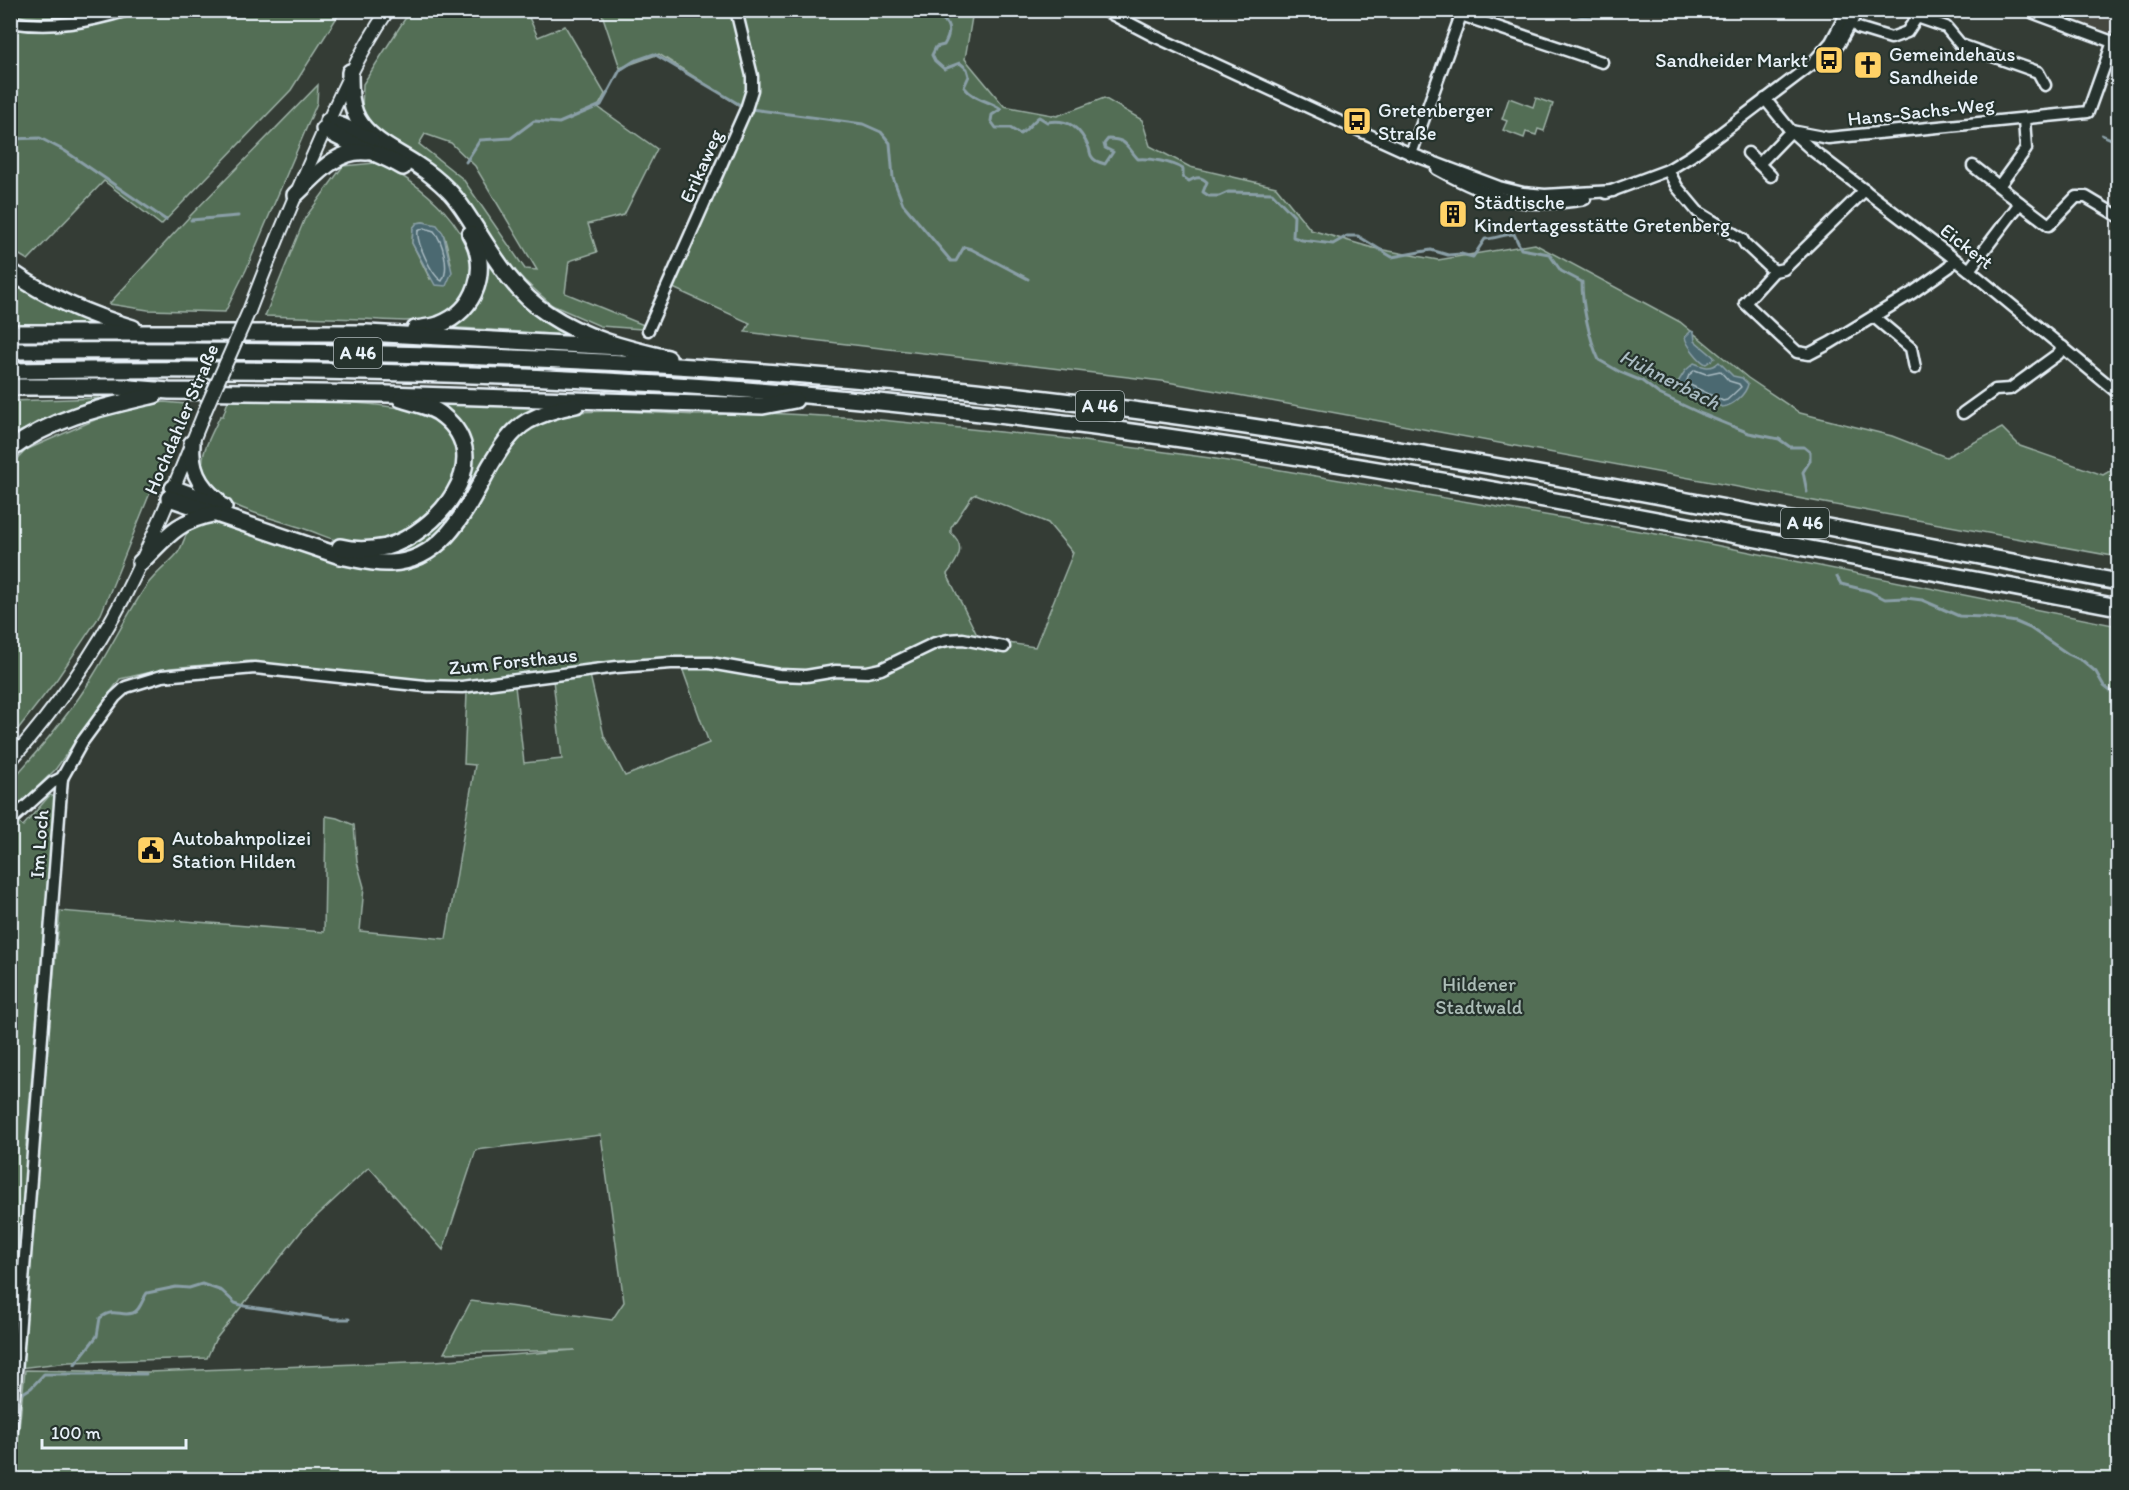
<svg xmlns="http://www.w3.org/2000/svg" width="2129" height="1490" font-family="Itim,sans-serif">
  <rect width="100%" height="100%" fill="#343c35"/>
  <filter id="ink" filterUnits="userSpaceOnUse"><feTurbulence type="fractalNoise" baseFrequency=".0167" numOctaves="2"/><feDisplacementMap in="SourceGraphic" scale="12" xChannelSelector="R" yChannelSelector="G"/><feConvolveMatrix kernelMatrix="1 2 1 2 8 2 1 2 1" color-interpolation-filters="sRGB"/></filter>
  <g filter="url(#ink)">
    <polygon fill="#45473f" points="2076,11 2118,11 2118,39 2072,22"/>
    <g fill="#526e55" stroke="#9db0a6" stroke-width="1.5" fill-rule="evenodd">
      <path d="M139 10 341 11 291 90 161 225 104 181 28 260 11 250 10 27C55 31 98 29 139 10Z"/>
      <path d="M10 11H115C81 16 44 24 11 16Z"/>
      <path d="M410 11H526L538 37 565 26 605 94 598 107 657 149 624 215 588 224 597 252 569 261 565 293 656 330 600 326 552 305 525 281 511 266 479 218 455 189 395 144 371 123 362 110 363 84ZM425 134 451 143 475 166 537 270 525 269 463 179 419 144Z"/>
      <polygon points="601,11 733,11 750,76 743,108 659,54 620,68"/>
      <polygon points="741,11 973,11 965,59 1004,106 1057,116 1104,98 1142,120 1150,146 1190,167 1276,187 1311,230 1373,248 1438,260 1535,244 1680,322 1748,378 1800,413 1892,436 1946,457 2002,428 2020,446 2103,475 2118,466 2118,557 1162,381 745,332 750,323 671,287 755,96 757,79"/>
      <polygon points="318,85 317,103 246,270 225,312 148,310 109,304 190,216"/>
      <polygon points="1509,98 1533,107 1536,98 1553,104 1544,131 1538,129 1536,135 1526,132 1524,138 1503,130 1507,121 1502,119"/>
      <path d="M375 163C417 177 488 237 468 288 464 299 455 309 444 314 420 325 387 320 362 319 330 318 297 317 265 316L305 218 343 166ZM423 222C448 225 445 243 451 263L430 279 412 243 413 228 417 223Z"/>
      <polygon points="484,254 497,275 520,299 581,336 446,327 478,304 486,282"/>
      <polygon points="10,279 42,301 102,324 11,325"/>
      <polygon points="100,398 58,413 11,436 11,401"/>
      <polygon points="421,398 567,403 539,412 468,496 438,538 400,557 376,555 428,532 469,454"/>
      <path d="M256 400C301 402 347 400 392 407 406 409 422 410 435 418 456 432 461 461 452 483 441 508 411 533 385 541 373 544 356 543 344 542 331 540 318 533 305 529 279 520 243 512 220 497 213 492 205 481 203 471 199 454 213 432 220 416H223L228 401Z"/>
      <polygon points="164,402 186,404 101,614 57,679 11,738 11,466 26,450 106,415"/>
      <path d="M619 411 697 415 767 413 861 418 1061 438 1210 458 1680 538 2118 626V1479H14L25 1370 149 1372 435 1361 575 1350 444 1353 471 1301 612 1320 624 1302 601 1135 476 1150 443 1250 369 1167 303 1229 215 1340 207 1358 69 1362 11 1369 10 817 23 826 50 795 55 797 26 1146 37 1147 60 911 324 932 326 816 337 818 354 825 357 862 364 887 360 931 446 939 475 765 464 764 467 693 515 686 524 763 562 759 553 680 590 675 604 736 625 776 709 743 682 668 670 656 588 666 467 684 405 681 250 661 170 668 120 679 55 770 11 812V781C41 748 70 714 93 676 112 646 127 614 147 585 156 573 167 565 176 555 184 547 183 534 192 528 202 520 216 524 227 526L347 566 379 571 401 570 422 564 439 554 453 540 471 517 500 463 529 427 563 412ZM976 494 1048 523 1073 553 1035 647 979 639 947 574C958 560 967 546 951 533V528L972 496Z"/>
    </g>
    <g fill="#4b6971" stroke="#8a9fa7" stroke-width="1.5">
      <polygon points="423,222 437,225 443,233 452,272 446,286 435,285 412,243 413,228 417,223"/>
      <path d="M1691 331 1694 332 1695 341 1715 358 1706 364C1699 361 1686 344 1685 337Z"/>
      <path d="M1719 362 1733 376 1742 378 1748 384C1746 394 1733 406 1722 407L1680 387 1678 382 1685 371 1694 363C1704 367 1710 370 1719 362Z"/>
    </g>
    <g fill="none" stroke-linecap="round" stroke-linejoin="round">
      <g stroke="#a9bbc2" stroke-width="1.5">
        <path d="M424 228 434 231C443 242 450 268 442 281 432 276 416 242 418 231Z"/>
        <polygon points="1695,370 1706,374 1720,371 1729,381 1739,384 1741,387 1727,400 1723,401 1686,383 1689,375"/>
      </g>
      <g stroke="#8a9fa7" stroke-width="3">
        <path d="M930 10C946 20 955 27 944 45L936 47 932 55 935 61 944 69 960 63 967 69 969 76 964 87C974 100 988 100 1001 109L992 115 991 121 996 128H1010L1020 134C1028 129 1032 122 1039 117L1047 122C1069 118 1080 128 1089 148 1090 151 1090 155 1092 157 1094 161 1101 163 1105 164L1113 152 1105 148 1104 144 1108 139C1127 139 1126 146 1138 159 1150 158 1172 162 1183 169V177L1189 181C1196 177 1201 176 1207 182L1203 192 1209 196H1219L1228 192 1272 193 1294 216 1293 237 1302 240 1333 244 1347 236H1358L1392 257 1431 250 1448 255 1461 254 1473 257 1485 239C1496 239 1502 234 1514 234L1521 249 1549 254 1561 271 1582 282C1582 304 1589 339 1599 360L1620 372 1642 381 1659 394 1702 414 1749 433 1779 439 1790 447H1804L1810 452V461L1803 472 1807 492"/>
        <path d="M1567 10C1572 12 1577 15 1581 16 1584 17 1628 12 1631 10"/>
        <polyline points="1671,10 1684,15 1705,12 1753,13 1762,10"/>
        <polyline points="751,109 863,124 881,132 890,143 893,178 903,204 951,261 956,261 964,247 971,249 1028,279"/>
        <polyline points="2102,135 2118,142"/>
        <polyline points="10,139 40,138 65,151 166,220"/>
        <polyline points="466,162 480,140 511,138 534,121 559,123 601,105 620,70 634,61 654,54 742,106"/>
        <polyline points="191,220 238,216"/>
        <polyline points="1837,577 1841,584 1869,591 1885,599 1906,598 1922,600 1959,616 1984,617 2016,622 2030,628 2068,654 2083,661 2096,672 2104,686 2114,694 2118,695"/>
        <path d="M75 1364 97 1336 100 1318C115 1307 120 1317 133 1313 140 1311 143 1298 147 1293L176 1287 189 1288 202 1284 222 1291 235 1303 244 1306 334 1319H349"/>
        <polyline points="23,1393 31,1388 44,1374 146,1374"/>
      </g>
      <g stroke="#e8f1f8" stroke-width="15">
        <g id="minor">
          <polyline points="1104,10 1154,36 1345,124 1411,154 1499,187 1523,193 1545,195 1613,191"/>
          <polyline points="2032,10 2034,13 2118,44"/>
          <path d="M10 22C52 29 88 22 128 10"/>
          <polyline points="1858,28 1891,38 1907,32 1917,17 1946,27 1961,45 2038,72 2045,85"/>
          <polyline points="1815,60 1831,42 1848,10"/>
          <polyline points="1765,99 1791,131 1812,150 1969,270 2118,393"/>
          <polyline points="1748,153 1771,176"/>
          <polyline points="1411,154 1461,15 1602,62"/>
          <polyline points="1759,164 1791,131 1828,138 2088,112 2113,42"/>
          <polyline points="1973,166 2020,203"/>
          <path d="M1437 169C1492 199 1523 210 1585 199"/>
          <polyline points="1668,170 1677,187 1698,212 1742,239 1745,244 1774,271"/>
          <polyline points="1999,186 2026,149 2024,119"/>
          <polyline points="1865,190 1784,269 1774,271 1745,303 1797,352 1809,354 1830,343 1912,293 1949,267 1955,260"/>
          <polyline points="1606,193 1668,170 1691,156 1811,65 1829,56 1839,44 1858,10"/>
          <polyline points="1969,270 2020,203 2049,225 2076,197 2086,197 2118,216"/>
          <polyline points="1874,317 1911,348 1915,368"/>
          <polyline points="648,330 746,109 752,90 752,76 736,10"/>
          <polyline points="1963,413 1995,390 2010,389 2058,354 2063,347"/>
          <polyline points="10,821 52,783 62,778 82,742 115,697 126,687 162,676 255,668 425,686 462,687 617,667 671,663 710,663 779,675 806,676 836,671 867,672 881,669 935,643 948,640 963,639 1004,647"/>
          <polyline points="10,1450 62,778"/>
        </g>
      </g>
      <g stroke="#e8f1f8" stroke-width="16">
        <g id="major">
          <path d="M249 311C270 256 292 202 316 149 337 101 358 54 388 10"/>
          <path d="M10 761C55 710 94 655 125 595 156 534 181 470 207 406"/>
        </g>
      </g>
      <g stroke="#e8f1f8" stroke-width="20">
        <g id="highway">
          <path d="M350 72C350 90 350 109 361 124 374 142 399 153 417 165 428 172 439 181 449 191 460 202 469 218 478 232 497 262 517 294 548 314 584 338 627 349 668 358"/>
          <polyline points="328,121 342,126 371,140"/>
          <path d="M324 129C349 145 377 152 403 167"/>
          <path d="M295 195C315 177 337 148 367 152"/>
          <path d="M10 271C49 298 88 315 133 328"/>
          <path d="M415 329C423 328 431 327 438 325 477 311 490 268 470 234"/>
          <polyline points="10,333 367,333 619,347"/>
          <path d="M10 351C370 349 731 358 1087 404 1433 448 1776 518 2118 582"/>
          <path d="M10 371C221 368 431 370 641 383 790 391 939 407 1087 426 1257 448 1425 477 1593 508 1769 541 1943 574 2118 607"/>
          <polyline points="10,387 126,387"/>
          <polyline points="118,387 169,391 387,394 763,406 795,400"/>
          <path d="M192 443C190 468 198 485 217 500"/>
          <path d="M10 450C53 417 103 407 155 395"/>
          <polyline points="173,488 224,507"/>
          <path d="M169 498 340 556C356 559 373 564 390 563 445 561 467 507 490 466 500 449 511 431 528 421 543 413 560 408 576 405"/>
          <path d="M340 547C355 551 371 550 386 547 436 533 499 461 443 416 432 406 415 404 401 399"/>
          <path d="M140 563C166 538 176 521 213 514"/>
        </g>
      </g>
      <use href="#minor" stroke="#26332d" stroke-width="10"/>
      <use href="#major" stroke="#26332d" stroke-width="12"/>
      <use href="#highway" stroke="#26332d" stroke-width="15"/>
      <g stroke="#e8f1f8" stroke-width="16" stroke-linecap="butt">
        <polyline id="major-bridge" points="207,406 249,311"/>
      </g>
      <use href="#major-bridge" stroke="#26332d" stroke-width="12"/>
    </g>
  </g>
  <defs>
    <g id="bus-square" transform="scale(1.5)"><rect x="-9" y="-9" width="18" height="18" rx="4" fill="#ffd166" stroke="#26332d"/><path d="M-5-6H5V4H4V6H2V4H-2V6H-4V4H-5ZM-3.5-4V0h7V-4ZM-3.5 1.2v1.5H-2V1.2ZM2 1.2v1.5H3.5V1.2Z" fill="#111"/></g>
    <g id="church-square" transform="scale(1.5)"><rect x="-9" y="-9" width="18" height="18" rx="4" fill="#ffd166" stroke="#26332d"/><path d="M-1.2-6h2.4v3.5h3.3v2.4h-3.3V6h-2.4V-.1h-3.3v-2.4h3.3Z" fill="#111"/></g>
    <g id="building-square" transform="scale(1.5)"><rect x="-9" y="-9" width="18" height="18" rx="4" fill="#ffd166" stroke="#26332d"/><path d="M-4-6H4V6H1V3H-1V6H-4ZM-2.5-4.3h1.7v1.8h-1.7ZM.8-4.3h1.7v1.8H.8ZM-2.5-1h1.7V.8h-1.7ZM.8-1h1.7V.8H.8Z" fill="#111"/></g>
    <g id="civic-square" transform="scale(1.5)"><rect x="-9" y="-9" width="18" height="18" rx="4" fill="#ffd166" stroke="#26332d"/><path d="M-.6-6.5H3V-4.5H.6V-3L4-1V1h2V6H-6V1h2V-1L-.6-3ZM-1.2 2.5V6h2.4V2.5Z" fill="#111"/></g>
  </defs>
  <g fill-rule="evenodd">
    <use href="#bus-square" x="1829" y="60"/>
    <use href="#church-square" x="1868" y="65"/>
    <use href="#bus-square" x="1357" y="121"/>
    <use href="#building-square" x="1453" y="214"/>
    <use href="#civic-square" x="151" y="850"/>
  </g>
  <g text-anchor="middle" dominant-baseline="central" stroke-width="4.5" stroke-linejoin="round" paint-order="stroke">
    <g fill="#26332d" stroke="#aeb8bb" stroke-width="1.5">
      <rect x="334" y="338" width="48" height="30" rx="4.5"/>
      <rect x="1076" y="391" width="48" height="30" rx="4.5"/>
      <rect x="1781" y="508" width="48" height="30" rx="4.5"/>
    </g>
    <g font-size="18" font-weight="bold" fill="#e8f1f8">
      <text x="358" y="353">A 46</text>
      <text x="1100" y="406">A 46</text>
      <text x="1805" y="523">A 46</text>
    </g>
    <g font-size="20" fill="#e8f1f8" stroke="#26332d" text-anchor="start">
      <text x="1889" y="54">Gemeindehaus<tspan x="1889" dy="23">Sandheide</tspan></text>
      <text x="1808" y="60" text-anchor="end">Sandheider Markt</text>
      <text x="1378" y="110">Gretenberger<tspan x="1378" dy="23">Straße</tspan></text>
      <text x="1474" y="202">Städtische<tspan x="1474" dy="23">Kindertagesstätte Gretenberg</tspan></text>
      <text x="172" y="838">Autobahnpolizei<tspan x="172" dy="23">Station Hilden</tspan></text>
    </g>
    <g font-size="20" fill="#e8f1f8" stroke="#26332d">
      <text transform="translate(1921 111) rotate(-6)">Hans-Sachs-Weg</text>
      <text transform="translate(701 166) rotate(-66)">Erikaweg</text>
      <text transform="translate(1967 246) rotate(38)">Eickert</text>
      <text transform="translate(181 419) rotate(-67)">Hochdahler Straße</text>
      <text transform="translate(513 661) rotate(-6)">Zum Forsthaus</text>
      <text transform="translate(39 844) rotate(-86)">Im Loch</text>
    </g>
    <g font-size="20" fill="#acbdb7" stroke="#26332d">
      <text x="1479" y="984">Hildener<tspan x="1479" dy="23">Stadtwald</tspan></text>
    </g>
    <g font-size="21" font-style="italic" fill="#a9bbc2" stroke="#26332d">
      <text transform="translate(1670 379) rotate(27)">Hühnerbach</text>
    </g>
  </g>
  <rect width="2129" height="1490" fill="none" stroke="#26332d" stroke-width="36"/>
  <rect x="18" y="18" width="2093" height="1454" fill="none" stroke="#e8f1f8" stroke-width="2" filter="url(#ink)"/>
  <path d="M42 1439v9h144v-9" fill="none" stroke="#e8f1f8" stroke-width="3"/>
  <text x="51" y="1439" font-size="18" fill="#e8f1f8" stroke="#26332d" stroke-width="4.5" paint-order="stroke">100 m</text>
</svg>
